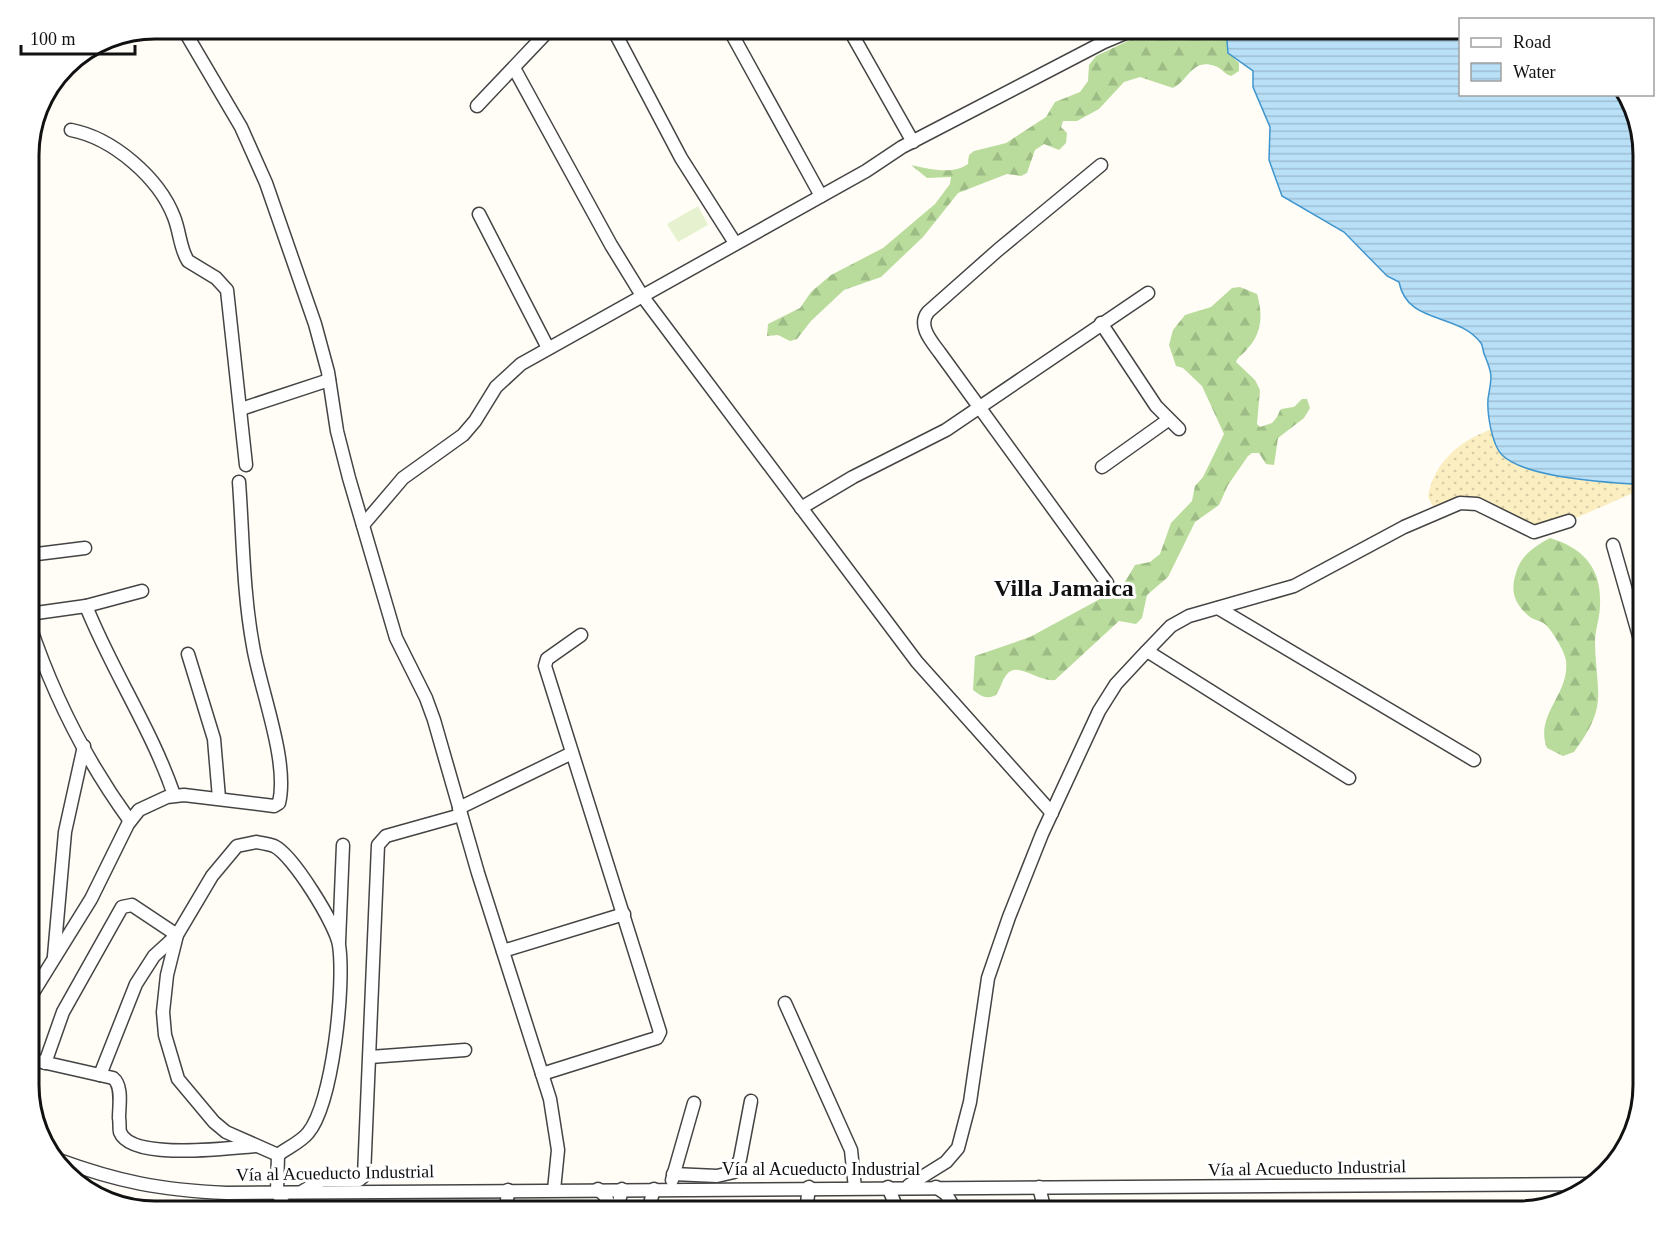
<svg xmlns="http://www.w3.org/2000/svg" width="1672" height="1240" font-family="Georgia,serif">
  <defs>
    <pattern id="forest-firs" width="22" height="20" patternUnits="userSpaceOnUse" patternTransform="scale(1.5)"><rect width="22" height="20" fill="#b9dc9c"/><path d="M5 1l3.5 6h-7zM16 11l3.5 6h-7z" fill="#9ebc85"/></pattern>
    <pattern id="sand-dots" width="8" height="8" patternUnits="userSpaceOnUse" patternTransform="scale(1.5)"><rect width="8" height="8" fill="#fbeec1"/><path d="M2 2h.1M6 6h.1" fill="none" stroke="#d6cba5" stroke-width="1.8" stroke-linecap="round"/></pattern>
    <pattern id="water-rules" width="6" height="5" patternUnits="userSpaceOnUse" patternTransform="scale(1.5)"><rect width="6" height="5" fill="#b9e0f7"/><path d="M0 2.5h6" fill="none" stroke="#9ebfd3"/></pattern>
  </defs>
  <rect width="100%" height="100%" fill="#fffdf5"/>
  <g fill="url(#forest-firs)">
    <path d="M1153 29H1218L1226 32C1231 50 1224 49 1239 63V71L1231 76C1224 74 1222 68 1215 66 1192 58 1189 80 1173 88L1140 77 1124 82 1099 109 1077 121H1063L1061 127 1067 133 1066 143 1059 150 1044 144 1035 150 1027 173 1021 176 1007 174 958 193 923 237 881 277 844 290 811 321 797 339 790 341 778 335 767 336 768 324 800 308 811 292 831 275 883 248 935 204 950 184 951 177 927 178 911 165C929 169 953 175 968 164L969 155 974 151 1006 143 1046 117 1055 102 1080 92 1088 81 1089 65 1096 56Z"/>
    <path d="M1240 287 1257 294C1263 314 1262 333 1248 348 1244 354 1238 356 1236 362L1255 380 1260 390 1257 424 1260 427 1272 423C1286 409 1271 410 1294 407L1302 399H1307L1310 408 1304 418 1278 438 1274 465 1266 464 1259 453H1252L1248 456 1228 485 1219 505 1195 522 1168 577 1147 595 1142 618 1136 624 1119 621 1055 680C1038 682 1019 662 1008 673 1002 679 1001 688 996 695 986 700 981 696 973 690L975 656 1030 637 1122 587 1135 565 1150 562 1160 554 1171 523 1192 501 1195 486 1203 477 1224 434 1202 386 1183 368 1176 366 1169 345 1173 330 1185 315 1211 307 1232 288Z"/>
    <path d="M1550 538C1583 548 1602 568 1600 605 1600 618 1595 630 1595 642 1596 695 1609 705 1574 752L1563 756 1547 748C1534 715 1570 694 1566 661 1565 652 1553 632 1546 625 1542 621 1534 620 1530 617 1514 604 1510 591 1516 573 1520 556 1535 546 1550 538Z"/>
  </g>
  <path fill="url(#sand-dots)" d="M1492 429C1493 445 1499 454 1513 462L1573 479 1643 485V494L1633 493 1569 521 1534 532 1477 504 1436 512 1428 497C1434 462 1459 441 1492 429Z"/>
  <polygon fill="#e6f2cf" points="698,206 708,225 678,242 667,224"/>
  <path fill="url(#water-rules)" stroke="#3f96cf" stroke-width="1.5" d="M1226 29H1460V94L1627 95 1630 99 1643 155V485C1609 482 1527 479 1502 455 1492 445 1487 414 1488 399 1491 378 1494 378 1485 356 1483 353 1483 346 1481 343 1458 312 1407 325 1399 282L1387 276 1344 232 1282 196 1269 160 1270 127 1253 87V71L1228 53Z"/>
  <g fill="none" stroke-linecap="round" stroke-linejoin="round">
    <g stroke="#444" stroke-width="15">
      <g id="minor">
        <polyline points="613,29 681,158 735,243"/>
        <polyline points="729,29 821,196"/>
        <polyline points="849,29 913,142"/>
        <polyline points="188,37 241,127 266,183 315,324 328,372 337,431 349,478 396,638 426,698 434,720 478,873 550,1099 558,1150 554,1190"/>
        <polyline points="514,68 611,245 643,297 917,662 1052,813"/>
        <polyline points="477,106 550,29"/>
        <path d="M71 130C113 138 159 178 174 217 180 232 180 249 188 261L216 278 227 290 246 465"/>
        <path d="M1101 165 998 250 928 312C917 326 932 342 940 353L1107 583"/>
        <polyline points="479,214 548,348"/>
        <polyline points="1101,323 1156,406 1179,429"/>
        <polyline points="241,409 329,380"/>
        <polyline points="1102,467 1168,420"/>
        <polyline points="801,508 853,477 946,430 1148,293"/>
        <polyline points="363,525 403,478 463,435 475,421 496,387 521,364 866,171 902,147 1104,42 1135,29"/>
        <polyline points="1613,545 1643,650"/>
        <polyline points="29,555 85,548"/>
        <path d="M86 606C112 671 152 730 174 795"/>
        <polyline points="1218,608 1474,760"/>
        <polyline points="29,614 86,606 142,591"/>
        <path d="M29 623C52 692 87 762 130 821"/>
        <polyline points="1147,651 1349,778"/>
        <polyline points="188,654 214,739 219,798"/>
        <polyline points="1643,740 1641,759 1643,786"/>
        <polyline points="459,808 572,753"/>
        <path d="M256 842C262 843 269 844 274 846 293 855 336 925 339 945 345 984 333 1103 308 1133 301 1142 287 1148 278 1155L226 1132 214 1122 178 1079 165 1035 163 1012 167 975 177 935 212 876 237 846Z"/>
        <polyline points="339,942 343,845"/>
        <polyline points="503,951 624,914"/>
        <polyline points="54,956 65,832 84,746"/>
        <path d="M29 999 91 899 128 824 139 810 167 797 184 795 274 806 279 803C289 761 260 689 253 646 243 592 243 536 239 482"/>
        <polyline points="785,1003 851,1150 855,1188"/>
        <polyline points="370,1057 465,1050"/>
        <path d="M29 1059 113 1078C123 1086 119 1106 119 1118 120 1122 119 1128 120 1132 131 1161 229 1148 255 1146"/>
        <polyline points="45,1063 63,1012 122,907 132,905 177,935 154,956 136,984 100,1075"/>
        <polyline points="542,1074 647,1041 657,1038 660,1032 545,666 547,659 581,635"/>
        <polyline points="278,1155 277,1192 288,1211"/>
        <path d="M56 1159C119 1182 160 1190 227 1193L1590 1184"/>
        <polyline points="673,1174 717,1176 734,1172 740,1159 751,1101"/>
        <polyline points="672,1180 694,1103"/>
        <polyline points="909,1185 946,1162 958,1148 970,1102 988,978 1009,917 1042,834 1099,711 1116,684 1143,655 1171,626 1189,616 1294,586 1404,527 1460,503 1477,504 1534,532 1569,521"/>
        <polyline points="888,1187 898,1211"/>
        <polyline points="936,1187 946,1194 956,1211"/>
        <polyline points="1039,1187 1045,1211"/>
        <polyline points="598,1189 606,1197 612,1211"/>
        <polyline points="303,1191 322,1180 359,1180 364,1176 378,845 386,836 461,815"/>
        <polyline points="506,1211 508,1190"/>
        <polyline points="617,1211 622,1189"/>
        <polyline points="648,1211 654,1189"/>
        <polyline points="806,1211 809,1187"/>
      </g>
    </g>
    <use href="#minor" stroke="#fff" stroke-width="12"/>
  </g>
  <g text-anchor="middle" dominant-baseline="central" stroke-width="6" stroke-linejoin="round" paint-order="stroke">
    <g font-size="18" fill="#111" stroke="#fff">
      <text transform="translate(1307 1168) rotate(-1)">Vía al Acueducto Industrial</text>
      <text x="821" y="1169">Vía al Acueducto Industrial</text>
      <text transform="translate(335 1173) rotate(-1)">Vía al Acueducto Industrial</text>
    </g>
    <g font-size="24" font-weight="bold" fill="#111" stroke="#fff">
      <text x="1064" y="588">Villa Jamaica</text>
    </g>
  </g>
  <path d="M0 0H1672V1240H0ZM155 39H1517A116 116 0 0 1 1633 155V1085A116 116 0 0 1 1517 1201H155A116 116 0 0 1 39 1085V155A116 116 0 0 1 155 39Z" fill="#fff" fill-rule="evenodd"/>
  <path fill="none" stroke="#111" stroke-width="3" d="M155 39H1517A116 116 0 0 1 1633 155V1085A116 116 0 0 1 1517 1201H155A116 116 0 0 1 39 1085V155A116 116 0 0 1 155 39Z"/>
  <rect x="1459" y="18" width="195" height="78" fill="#ffffff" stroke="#a0a0a0" stroke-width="1.5"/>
  <rect x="1471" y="38" width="30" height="9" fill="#ffffff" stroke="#a0a0a0" stroke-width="1.5"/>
  <text x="1513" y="48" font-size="18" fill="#111111">Road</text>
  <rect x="1471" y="63" width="30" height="18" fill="url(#water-rules)" stroke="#a0a0a0" stroke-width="1.5"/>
  <text x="1513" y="78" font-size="18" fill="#111111">Water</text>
  <path d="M21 45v9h114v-9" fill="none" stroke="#111111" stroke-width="3"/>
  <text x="30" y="45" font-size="18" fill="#111111" stroke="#ffffff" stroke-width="4.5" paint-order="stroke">100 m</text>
</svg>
